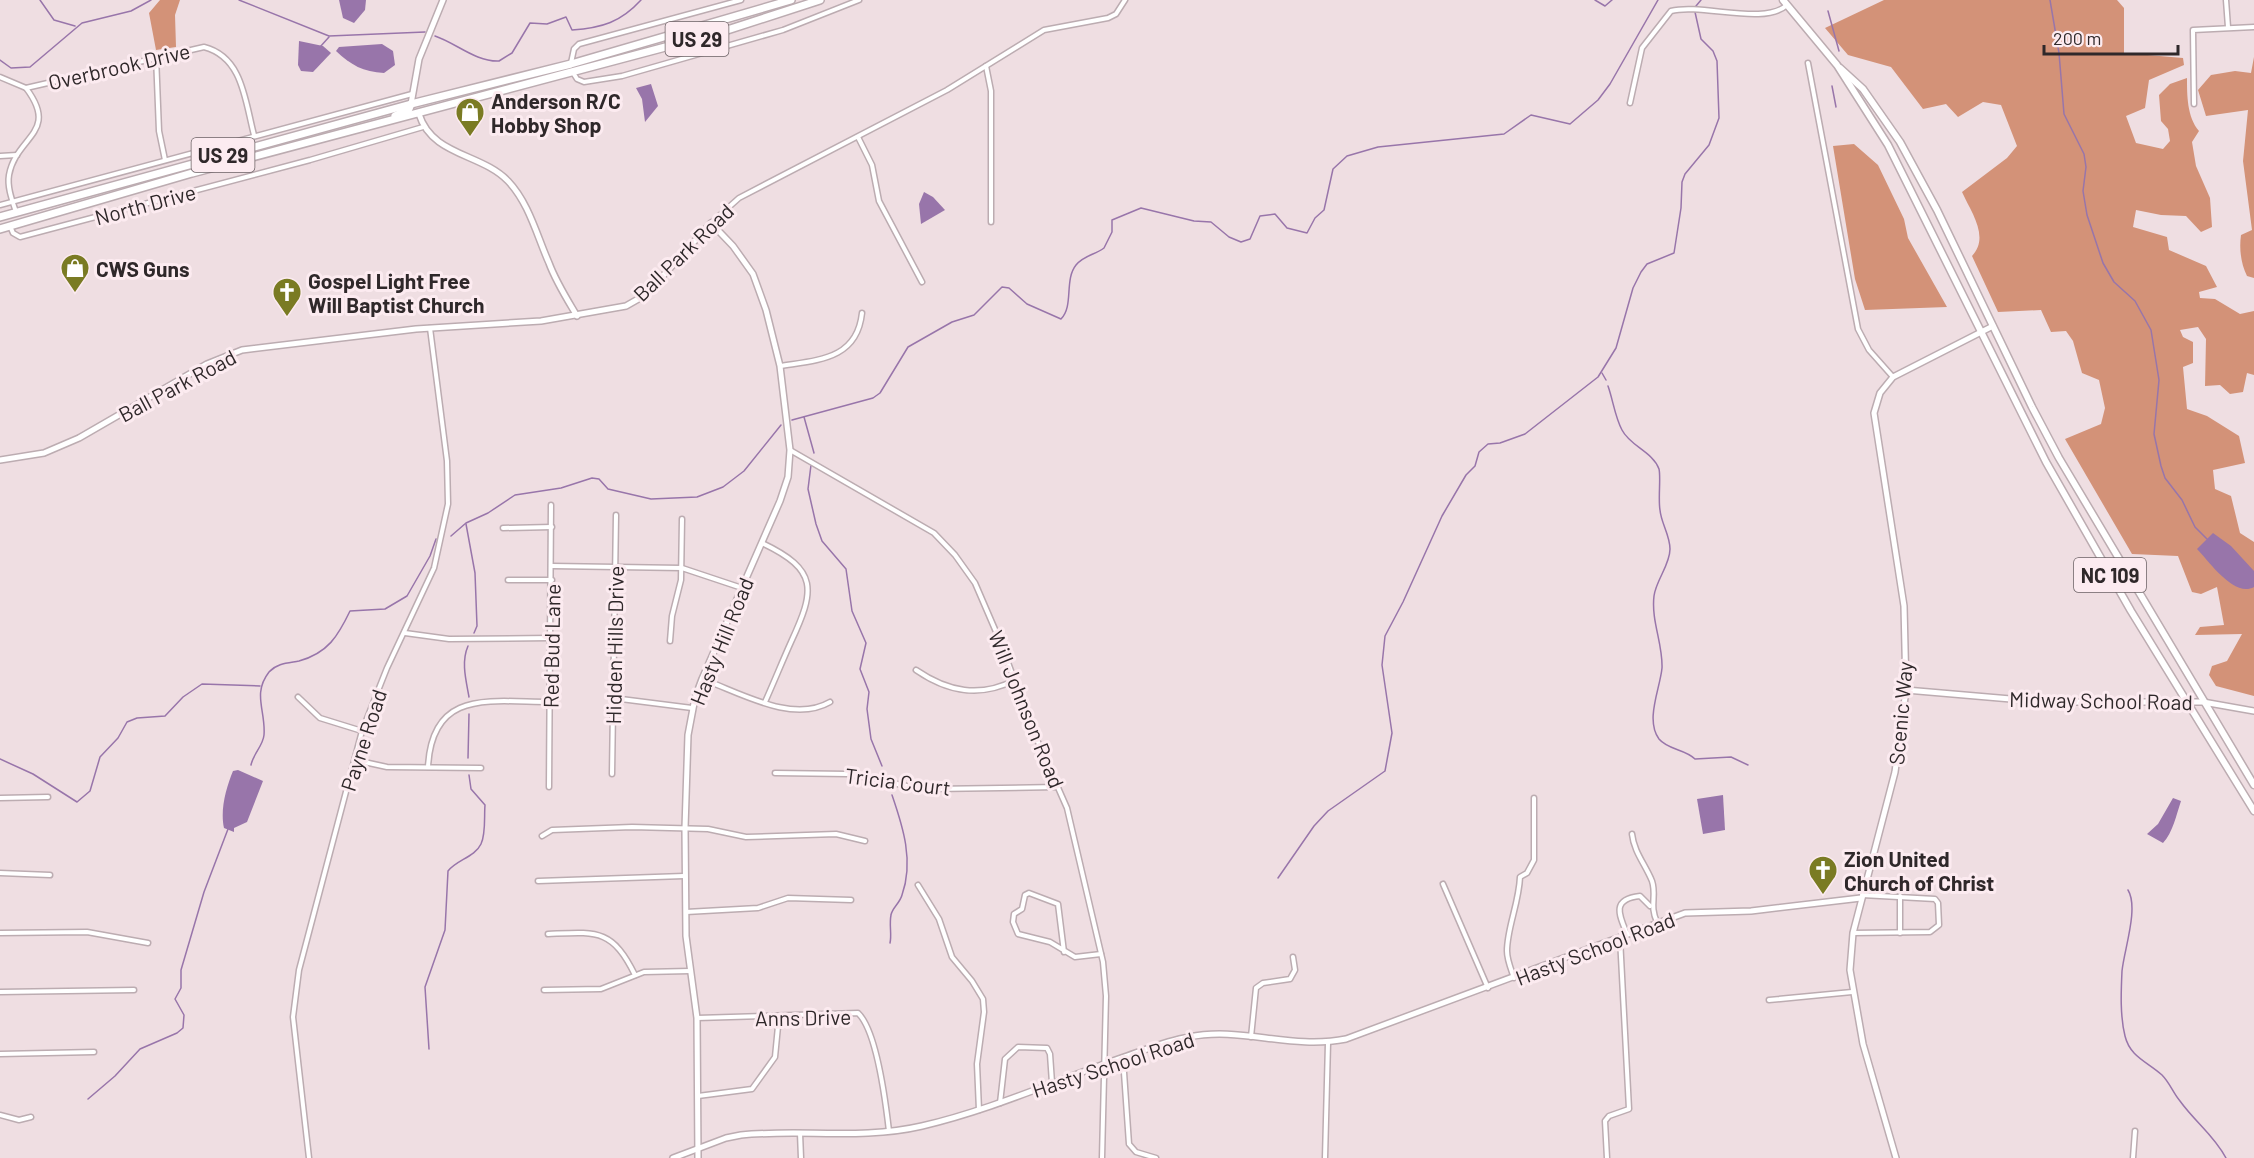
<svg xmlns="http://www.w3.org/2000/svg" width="2254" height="1158" font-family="Barlow,sans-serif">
  <rect width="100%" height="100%" fill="#efdee2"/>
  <g fill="#d39278">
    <polygon points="160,0 180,0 175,15 176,47 156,50 149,13"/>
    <path d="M1884 0H2117L2124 8V53L2183 58 2184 65 2149 80 2145 108 2126 116 2136 143 2163 149 2170 141 2168 129 2161 121 2159 95 2170 84 2187 78C2187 95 2187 117 2199 131L2192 142 2196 166 2210 198 2212 227 2201 232 2186 216 2161 215 2136 210 2133 227 2167 237 2169 250 2206 266 2217 287 2199 292 2200 298 2215 299 2240 314 2254 311V375L2247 373 2243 392 2230 394 2220 385 2205 386 2206 339 2198 327 2180 330 2183 337 2193 342V363L2183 367 2187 409 2207 416 2239 436 2245 463 2213 470 2215 489 2231 496 2240 533 2254 542V696L2216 686 2209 675 2212 666 2227 661 2242 634 2195 635 2200 627 2224 625 2217 587 2201 594 2192 592 2178 556 2132 554 2065 439 2101 424 2105 408 2099 380 2082 373 2073 341 2066 331 2051 332 2041 310 1998 312 1972 256C1990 237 1971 212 1962 192L2007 158 2017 146 2001 105 1983 102 1958 117 1946 104 1923 109 1891 67 1848 55 1825 28Z"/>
    <path d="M2254 57V278L2247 276C2241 264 2239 249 2241 235L2252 230 2243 161 2248 110 2206 116 2198 90 2211 75 2235 71 2251 73Z"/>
    <polygon points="1854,144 1878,165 1904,219 1908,238 1947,307 1865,310 1855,279 1833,146"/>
  </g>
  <g fill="#9875aa">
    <polygon points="339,0 366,0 365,10 354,23 343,18"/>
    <polygon points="299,41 323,46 331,53 313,72 301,71 298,65"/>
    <path d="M382 44 393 51 395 65 384 73C363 72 351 65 336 51L339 47Z"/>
    <polygon points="651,84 658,106 645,122 642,99 636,88"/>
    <polygon points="924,192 933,197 945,210 921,224 919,204"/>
    <path d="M2213 533 2231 546 2254 571V587C2234 598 2209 561 2197 549Z"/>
    <path d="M238 770 263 781 247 822 234 828V832L224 828C220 810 226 788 233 771Z"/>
    <polygon points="1723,795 1725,830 1703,834 1697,799"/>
    <path d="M2173 798 2181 801C2176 816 2173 832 2163 843L2147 834 2158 824Z"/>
  </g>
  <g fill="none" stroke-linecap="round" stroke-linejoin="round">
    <g stroke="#9875aa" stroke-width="1.5">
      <polyline points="40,0 54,20 75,26"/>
      <polyline points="239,0 329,36 425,32"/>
      <polyline points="1595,0 1605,6 1612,0"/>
      <polyline points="2050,0 2059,53 2064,114 2084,154 2086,167 2083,191 2087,215 2103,263 2114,282 2135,301 2151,330 2159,380 2154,434 2161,466 2165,478 2182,500 2195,527 2207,539"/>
      <polyline points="1696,6 1701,0"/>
      <polyline points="1828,11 1839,51"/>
      <path d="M435 36C456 43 476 62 499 61L512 53 530 23 547 24 566 17 572 30C602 28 621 22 641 0"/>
      <polyline points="320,47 329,37"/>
      <polyline points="0,60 11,68 30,67 82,23 131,11 151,0"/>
      <polyline points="1832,86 1836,107"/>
      <polyline points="1602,373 1606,380"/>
      <path d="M1608 386C1613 400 1615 417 1622 430 1630 446 1653 452 1659 469 1661 477 1658 499 1660 510 1661 523 1670 535 1670 549 1670 565 1656 580 1654 596 1651 621 1663 644 1662 668 1660 689 1645 720 1659 739 1668 750 1685 749 1695 759L1731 757 1748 765"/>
      <polyline points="804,417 814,453"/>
      <path d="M792 420 873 398 880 393 908 347 952 322 974 315 1002 287 1009 288 1027 304 1061 319C1074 306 1064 280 1076 265 1084 255 1095 255 1104 248L1112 232V220L1141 208 1194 221 1211 222 1229 237 1241 242 1250 239 1260 216 1275 214 1287 228 1307 233 1315 218 1324 210 1333 169 1347 156 1378 147 1504 134 1531 115 1570 124 1598 100 1610 84 1658 0"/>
      <polyline points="811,465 808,489 816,524 822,541 846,569 852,611 866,643 860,669 869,692 867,709 871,739 882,766"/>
      <polyline points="466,524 475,573 477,626 474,633"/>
      <polyline points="451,536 466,523 488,513 515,495 561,488 592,478 599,479 608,489 651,499 697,497 723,487 744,471 781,425"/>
      <path d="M468 646C461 662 466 680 469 697"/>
      <polyline points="468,758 469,714"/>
      <polyline points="0,759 33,774 77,802 90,791 100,757 118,738 127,722 137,718 165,716 183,697 202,684 260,686"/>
      <path d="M251 765C253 754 263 746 264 735 266 711 252 694 269 672 277 663 288 663 299 661 328 653 338 636 350 611L385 609 407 596 430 556 436 539"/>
      <polyline points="1278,878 1314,826 1328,811 1385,771 1392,733 1382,665 1385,636 1403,602 1442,516 1466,475 1475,466 1479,452 1488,444 1500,443 1525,434 1598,377 1616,348 1633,288 1641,272 1647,264 1674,253 1681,208 1682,182 1685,174 1709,145 1719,118 1717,61 1713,51 1701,39 1695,12"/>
      <path d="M2128 890C2139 908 2124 950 2122 971 2121 992 2120 1016 2125 1036 2130 1057 2148 1062 2162 1075 2170 1083 2173 1093 2180 1101 2195 1122 2214 1135 2226 1158"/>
      <path d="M890 943C892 934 889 925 891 915 892 908 900 903 902 895 914 861 903 827 892 795"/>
      <path d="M429 1049 425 987 445 930 448 871C456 860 475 857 481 844 486 834 484 816 485 805L471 789 469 775"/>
      <polyline points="88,1099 115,1076 140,1049 177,1033 183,1028 184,1015 175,999 181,988 181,970 204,892 228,829"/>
    </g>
    <g stroke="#bcacb1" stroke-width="7">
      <g id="minor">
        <polyline points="2226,0 2228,27"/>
        <polyline points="156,56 159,131 165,160"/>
        <polyline points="571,63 574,49 579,44 741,0"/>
        <polyline points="1808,63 1858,329 1869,350 1893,377"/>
        <polyline points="986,66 991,91 991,222"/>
        <polyline points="572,71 577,79 584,82 622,76 783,30 859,0"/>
        <path d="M0 77 26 88 204 47C243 57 245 101 254 135"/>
        <path d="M1630 103 1642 48 1671 11C1702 3 1764 26 1787 5"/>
        <polyline points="2194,104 2193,30 2254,27"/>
        <polyline points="858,137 872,165 879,201 922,282"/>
        <polyline points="0,156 17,155"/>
        <polyline points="0,205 412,94"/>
        <path d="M16 212C12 200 7 187 9 175 16 136 60 133 26 88"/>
        <polyline points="711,223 739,198 947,90 1044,30 1108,18 1116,14 1125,0"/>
        <polyline points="10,226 13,233 20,237 310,160 423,127"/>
        <path d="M780 366C817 360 857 360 862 313"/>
        <polyline points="790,450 934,533 955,555 975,583 1000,641 1034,733 1067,808 1103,962 1106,996 1102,1158"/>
        <polyline points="503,528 552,527"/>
        <path d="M762 543C819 570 815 590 791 642 782 662 774 682 765 702"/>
        <polyline points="552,566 682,568 742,588"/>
        <polyline points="508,580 552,580"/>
        <polyline points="405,633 449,639 551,638"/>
        <polyline points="670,641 672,616 681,580 682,519"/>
        <path d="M916 670C948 692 980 698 1015 680"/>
        <path d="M702 679C739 692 792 724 830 702"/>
        <polyline points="298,697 320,718 362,731"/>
        <polyline points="613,698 692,708"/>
        <polyline points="355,760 387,767 481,768"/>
        <path d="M428 767C432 688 491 702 550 702"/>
        <polyline points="775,773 848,774 912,787 933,789 1058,787"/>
        <polyline points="612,774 616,515"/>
        <polyline points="549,787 551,505"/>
        <polyline points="0,798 48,797"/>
        <path d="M1632 834C1634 852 1645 864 1652 881 1657 896 1649 905 1657 922"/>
        <polyline points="542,836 552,830 632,827 708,829 746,837 836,834 865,841"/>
        <polyline points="0,873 50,875"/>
        <polyline points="538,881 684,876"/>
        <polyline points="1443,884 1488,988"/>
        <polyline points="918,885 939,919 952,957 972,981 983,999 984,1012 977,1064 979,1110"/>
        <polyline points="686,912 758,908 788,898 851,900"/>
        <polyline points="0,933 87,932 148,943"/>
        <polyline points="1853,933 1930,932 1939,925 1938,903 1935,899 1862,895"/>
        <polyline points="1900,933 1900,896"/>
        <path d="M548 934C596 932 612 928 635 975"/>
        <path d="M1627 934C1619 915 1611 899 1640 896L1650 906"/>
        <polyline points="1064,952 1058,904 1029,893 1025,895 1022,909 1014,914 1013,922 1018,934 1050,942 1075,957 1101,954"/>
        <path d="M1514 978C1511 969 1507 960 1507 951 1507 928 1519 903 1520 877L1527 873 1534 860V798"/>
        <polyline points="544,990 601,989 644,972 690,971"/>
        <polyline points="0,992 134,990"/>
        <polyline points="1769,1000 1852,992"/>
        <path d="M697 1018 858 1013C877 1031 886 1105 889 1131"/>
        <polyline points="1251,1037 1256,988 1263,983 1290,979 1295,970 1293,957"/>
        <polyline points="0,1054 94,1052"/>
        <polyline points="1123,1058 1129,1144 1136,1152 1156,1158"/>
        <polyline points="698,1096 752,1089 775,1057 779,1016"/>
        <polyline points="1000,1103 1005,1059 1018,1047 1047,1048 1050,1054 1052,1083"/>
        <polyline points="0,1115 19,1120 31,1117"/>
        <polyline points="800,1133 801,1158"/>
        <polyline points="309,1158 293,1017 299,970 362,731 387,668 434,568 448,504 447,461 430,328"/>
        <polyline points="1325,1158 1328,1043"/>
        <polyline points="1607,1158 1605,1121 1609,1116 1629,1109 1620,938"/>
        <polyline points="2133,1158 2135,1131"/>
      </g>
    </g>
    <g stroke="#bcacb1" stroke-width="8">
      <g id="tertiary">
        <polyline points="411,104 419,59 443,0"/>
        <path d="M419 114C432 156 481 153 508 181 529 203 537 236 549 263 556 282 567 299 577 316"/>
        <polyline points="0,460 44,453 79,438 207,364 242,350 416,329 541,321 626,306 640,298 661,278 711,223 733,246 753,274 766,310 780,366 790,450 788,477 780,501 702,679 695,698 688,735 685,828 686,936 697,1018 698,1158"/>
        <polyline points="1906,690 2046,702 2203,702 2254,711"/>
        <path d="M673 1158 726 1138 741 1135C801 1129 862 1140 922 1126 991 1110 1057 1080 1124 1057 1145 1050 1166 1041 1189 1037 1241 1026 1290 1050 1346 1039L1685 913 1751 911 1861 898"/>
        <polyline points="1896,1158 1863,1044 1850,970 1853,933 1895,772 1906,690 1904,606 1874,413 1880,393 1893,377 1993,326"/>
      </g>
    </g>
    <g stroke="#bcacb1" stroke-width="9">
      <g id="primary">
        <polyline points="1783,0 1837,65 1888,145 2046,462 2131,611 2254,811"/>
        <polyline points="1840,68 1863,89 1900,142 1937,210 2032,407 2059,458 2254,785"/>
      </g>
    </g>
    <g stroke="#bcacb1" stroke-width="10">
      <g id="trunk">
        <polyline points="395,116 409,109 411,104"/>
        <polyline points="0,217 411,104 571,64 791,0"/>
        <polyline points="0,229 192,173 718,33 820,0"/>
      </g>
    </g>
    <use href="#minor" stroke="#fff" stroke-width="4"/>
    <use href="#tertiary" stroke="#fff" stroke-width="5"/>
    <use href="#primary" stroke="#fff" stroke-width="6"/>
    <use href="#trunk" stroke="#fff" stroke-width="7"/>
  </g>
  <defs>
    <g id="shop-pin" transform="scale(1.5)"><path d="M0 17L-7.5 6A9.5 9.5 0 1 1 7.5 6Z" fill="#7a7b23" stroke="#fcebf0"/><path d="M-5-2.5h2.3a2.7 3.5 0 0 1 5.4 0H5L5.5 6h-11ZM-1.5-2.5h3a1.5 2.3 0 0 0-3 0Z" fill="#fff"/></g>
    <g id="church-pin" transform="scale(1.5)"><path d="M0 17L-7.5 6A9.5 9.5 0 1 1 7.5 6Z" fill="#7a7b23" stroke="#fcebf0"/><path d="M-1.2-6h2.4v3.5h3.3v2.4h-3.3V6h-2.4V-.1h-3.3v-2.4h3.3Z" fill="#fff"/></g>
  </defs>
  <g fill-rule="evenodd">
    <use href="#shop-pin" x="470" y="112"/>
    <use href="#shop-pin" x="75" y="268"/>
    <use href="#church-pin" x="287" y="292"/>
    <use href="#church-pin" x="1823" y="870"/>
  </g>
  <g text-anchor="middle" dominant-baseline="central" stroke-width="6" stroke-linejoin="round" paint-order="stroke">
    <g fill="#fcebf0" stroke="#6c6265" stroke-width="1.5">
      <rect x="665.5" y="22" width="63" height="34" rx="4.5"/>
      <rect x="191.5" y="138" width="63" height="34" rx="4.5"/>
      <rect x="2074" y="558" width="72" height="34" rx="4.5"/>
    </g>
    <g font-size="20" font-weight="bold" fill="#2f282a">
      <text x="697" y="39">US 29</text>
      <text x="223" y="155">US 29</text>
      <text x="2110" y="575">NC 109</text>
    </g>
    <g font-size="21" fill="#2f282a" stroke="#fcebf0">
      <text transform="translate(119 66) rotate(-13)">Overbrook Drive</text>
      <text transform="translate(145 204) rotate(-15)">North Drive</text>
      <text transform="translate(683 252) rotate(-44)">Ball Park Road</text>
      <text transform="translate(177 385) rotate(-28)">Ball Park Road</text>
      <text transform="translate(721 641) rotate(-68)">Hasty Hill Road</text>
      <text transform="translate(614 645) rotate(-89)">Hidden Hills Drive</text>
      <text transform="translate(551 646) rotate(-89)">Red Bud Lane</text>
      <text transform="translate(2101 700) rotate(1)">Midway School Road</text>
      <text transform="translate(1027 709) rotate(68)">Will Johnson Road</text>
      <text transform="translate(1900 713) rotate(-85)">Scenic Way</text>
      <text transform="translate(363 740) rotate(-72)">Payne Road</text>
      <text transform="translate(898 781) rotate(7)">Tricia Court</text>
      <text transform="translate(1595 948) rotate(-21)">Hasty School Road</text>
      <text transform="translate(803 1017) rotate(-1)">Anns Drive</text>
      <text transform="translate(1113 1064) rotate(-18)">Hasty School Road</text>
    </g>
    <g font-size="21" font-weight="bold" fill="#2f282a" stroke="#fcebf0" text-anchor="start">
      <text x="491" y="100">Anderson R/C<tspan x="491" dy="24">Hobby Shop</tspan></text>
      <text x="96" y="268">CWS Guns</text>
      <text x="308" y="280">Gospel Light Free<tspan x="308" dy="24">Will Baptist Church</tspan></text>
      <text x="1844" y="858">Zion United<tspan x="1844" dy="24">Church of Christ</tspan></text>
    </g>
  </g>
  <path d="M2044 45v9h134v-9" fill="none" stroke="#2f282a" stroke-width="3"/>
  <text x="2053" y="45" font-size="18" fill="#2f282a" stroke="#fcebf0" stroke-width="4.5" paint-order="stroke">200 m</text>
</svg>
